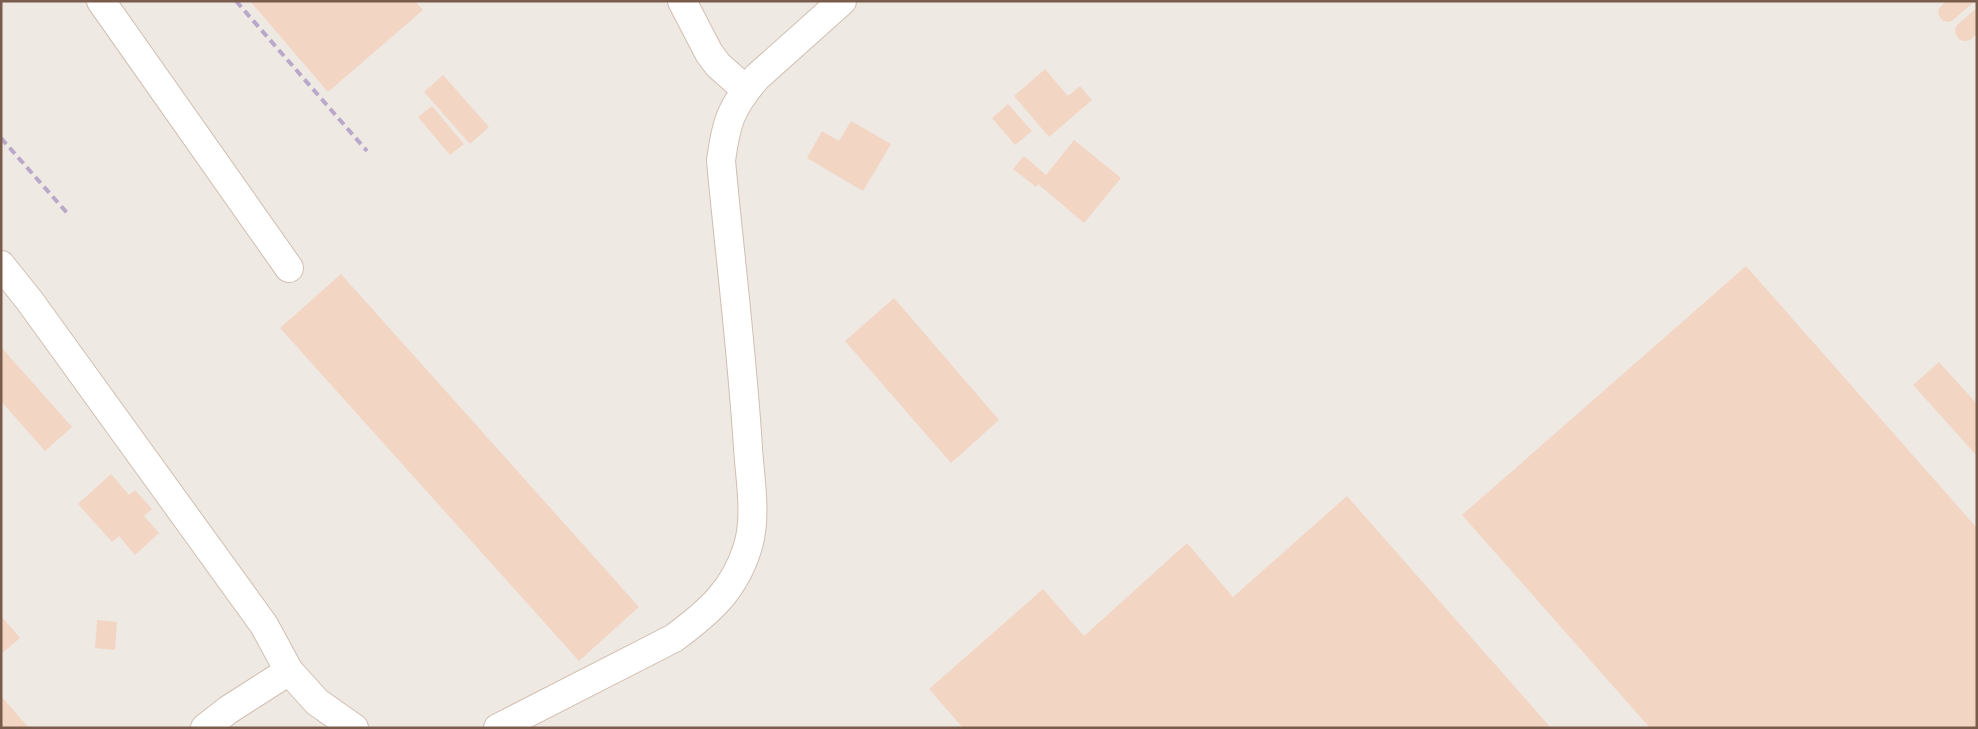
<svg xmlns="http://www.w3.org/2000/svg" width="1978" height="729" font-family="'Source Sans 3',sans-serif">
  <rect width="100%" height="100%" fill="#fdf6ec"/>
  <rect fill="#efe9e4" x="1" y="1" width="1976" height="727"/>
  <g fill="#f3d5c3">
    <polygon points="250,1 415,1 423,10 328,92"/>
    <polygon points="1946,1 1975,1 1953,20 1949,22 1943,21 1939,16 1938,10"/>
    <polygon points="1977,8 1977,34 1970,40 1965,41 1960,40 1956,35 1955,29 1957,25"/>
    <polygon points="1045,69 1068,96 1080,86 1092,100 1049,137 1014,96"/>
    <polygon points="443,75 489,127 470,144 424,92"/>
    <polygon points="1008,104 1032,131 1015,145 992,118"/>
    <polygon points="432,106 464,144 450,155 418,117"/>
    <polygon points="851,121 891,144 863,191 807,158 822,131 839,141"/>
    <polygon points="1074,140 1121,178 1084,223 1038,184 1036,187 1013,169 1024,156 1046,175"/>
    <polygon points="1746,266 1977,528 1977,728 1650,728 1462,515"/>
    <polygon points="341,274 639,607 579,661 280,328"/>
    <polygon points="894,298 999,420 951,463 845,341"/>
    <polygon points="1,347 72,427 45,451 1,401"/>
    <polygon points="1939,362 1977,404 1977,456 1913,385"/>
    <polygon points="111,474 129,495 135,490 152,509 144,516 159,533 135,555 119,536 112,542 78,504"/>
    <polygon points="1347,496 1551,728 963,728 929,689 1043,589 1084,636 1187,543 1233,597"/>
    <polygon points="1,616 20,638 1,654"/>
    <polygon points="97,620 117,622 115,650 95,648"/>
    <polygon points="1,696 29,728 1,728"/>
  </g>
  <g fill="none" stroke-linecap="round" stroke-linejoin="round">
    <g stroke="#d1beb0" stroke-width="30">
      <g id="minor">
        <polyline points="101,1 289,268"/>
        <polyline points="682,1 709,53 718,65 746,90"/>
        <polyline points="1,265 29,300 264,625 289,671 317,702 354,728"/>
        <polyline points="205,728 228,710 289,671"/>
        <path d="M498 728 674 638C709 612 735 590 748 546 757 516 750 479 748 448 742 352 730 257 721 161 726 122 731 107 757 77L842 1"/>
      </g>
    </g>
    <use href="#minor" stroke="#fff" stroke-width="28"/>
    <g stroke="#b9a8c9" stroke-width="4" stroke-dasharray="8 5" stroke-linecap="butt">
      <polyline points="236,1 367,151"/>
      <polyline points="1,138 68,214"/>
    </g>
  </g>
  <rect width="1978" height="729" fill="none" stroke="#7a5c4d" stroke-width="5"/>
</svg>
